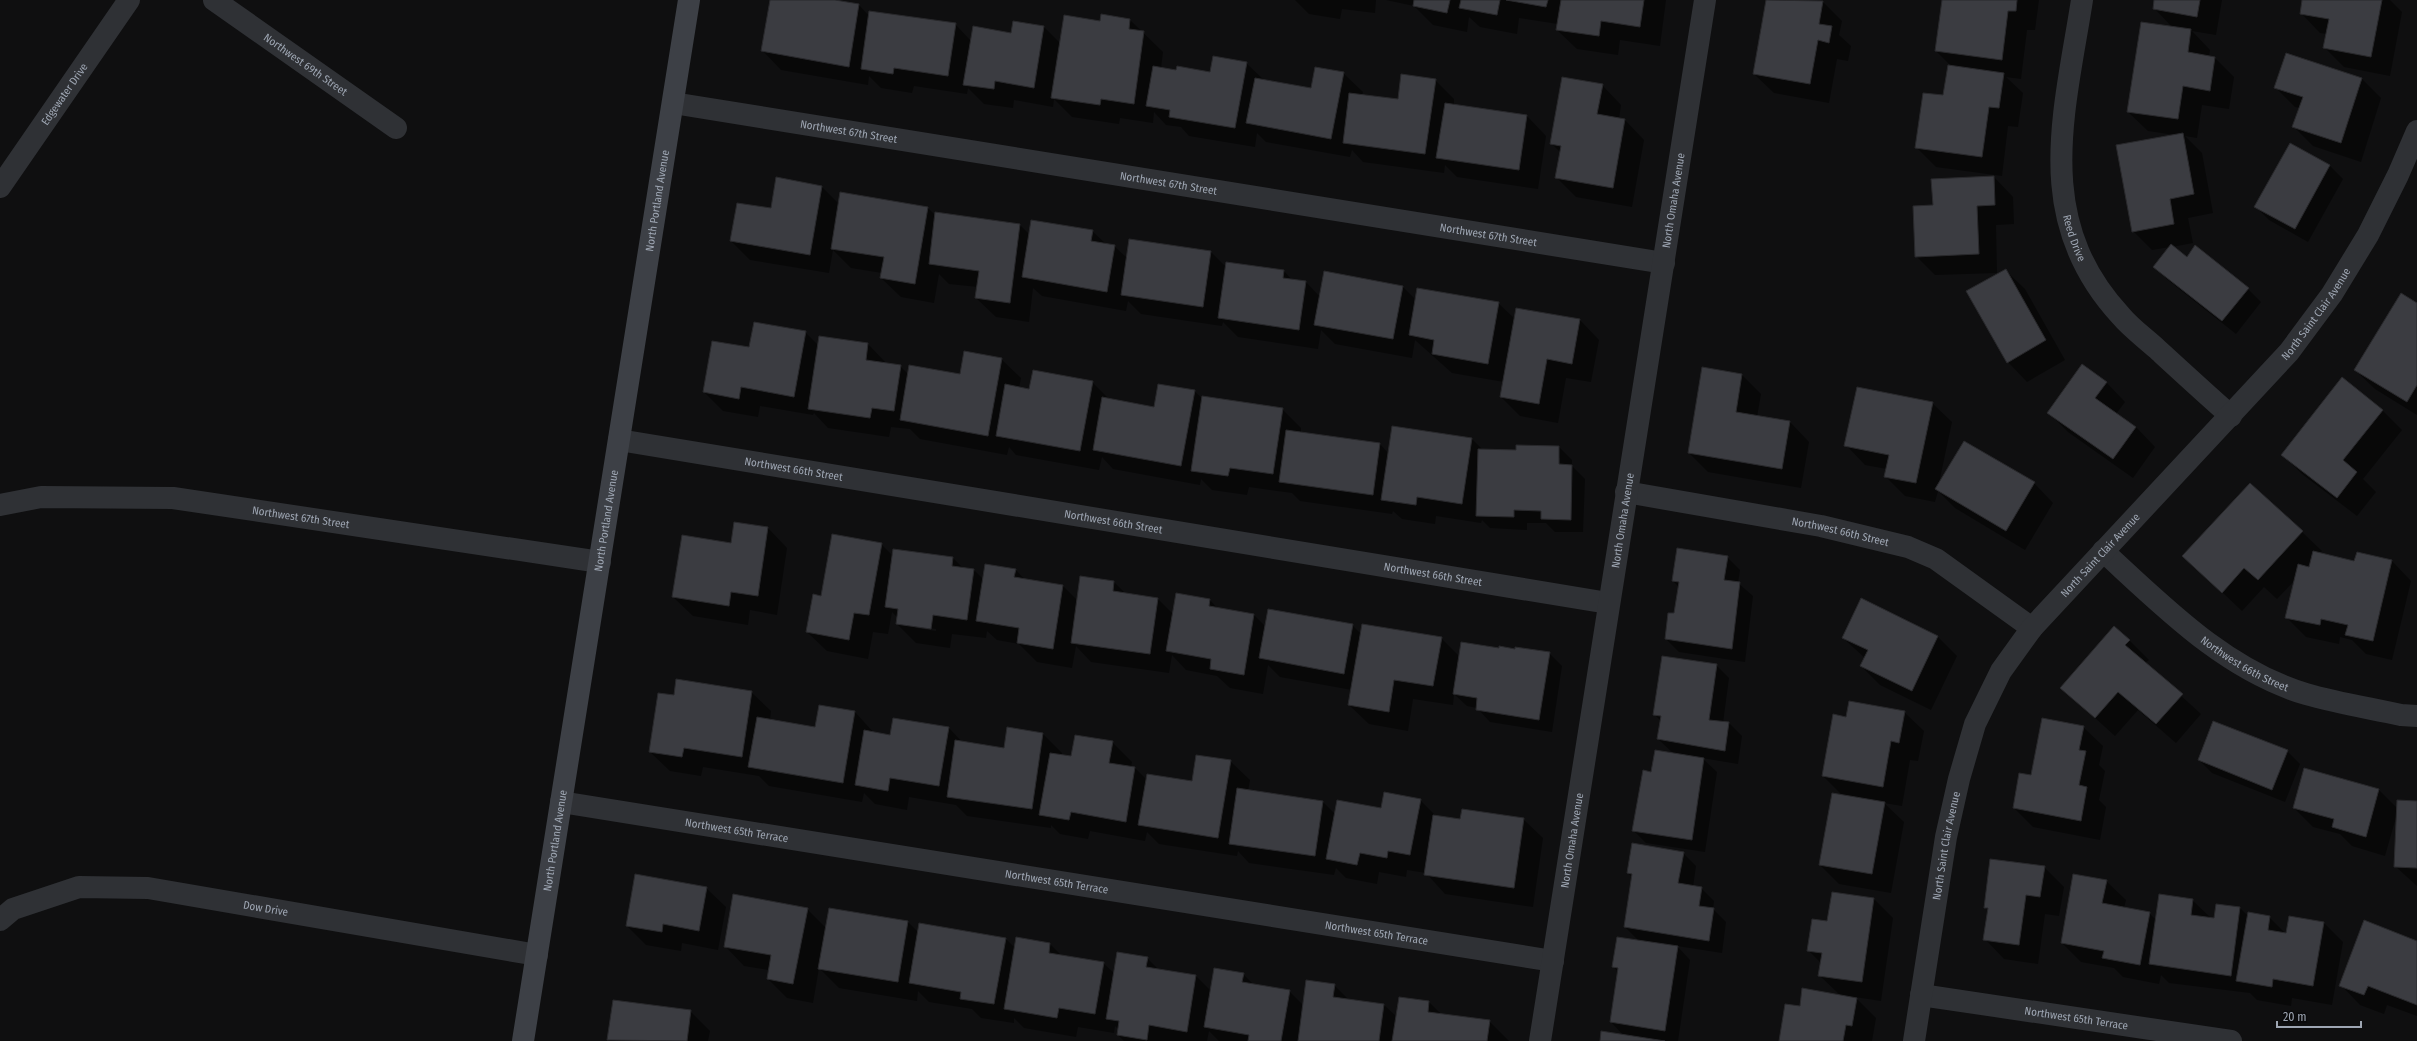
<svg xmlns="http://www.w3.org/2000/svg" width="2417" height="1041" font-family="'Fira Sans Condensed',sans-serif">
  <rect width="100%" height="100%" fill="#0f0f10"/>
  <g fill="#0007" fill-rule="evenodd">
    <polygon points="771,0 829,0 859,5 869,16 955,24 971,41 1044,27 1061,44 1101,22 1130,20 1163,52 1161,68 1211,73 1246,63 1264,80 1312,90 1343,73 1363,92 1362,95 1398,100 1435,80 1454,99 1454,105 1527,116 1546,136 1538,189 1457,177 1445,165 1444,173 1363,162 1352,150 1350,157 1266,142 1257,133 1255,147 1189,136 1181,127 1166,125 1154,112 1153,123 1120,118 1119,124 1072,117 1054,99 1053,107 1014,100 1013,108 984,104 968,88 967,94 914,86 912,93 881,88 869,76 868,85 781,70 762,50"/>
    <polygon points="1295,0 1376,0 1375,13 1342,9 1340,19 1309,14"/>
    <polygon points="1386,0 1666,0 1660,46 1620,40 1618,55 1577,49 1557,30 1558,24 1519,18 1517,34 1480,27 1469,17 1467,32 1433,25 1414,6"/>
    <polygon points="1767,0 1823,2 1842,21 1839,35 1851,46 1848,61 1837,59 1829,103 1774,93 1754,74"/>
    <polygon points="1943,0 2039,0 2035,30 2027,30 2021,79 2006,77 2023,93 2018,127 2008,126 2002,176 1936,167 1917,148 1944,97 1952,67 1936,51"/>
    <polygon points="2155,0 2222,0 2216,35 2192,31 2210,50 2209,57 2215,58 2234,77 2229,109 2202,105 2197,138 2185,136 2202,153 2213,213 2188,218 2193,243 2172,247 2187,258 2248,289 2261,302 2236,334 2168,280 2155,267 2170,247 2152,250 2133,231 2175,135 2148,131 2128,112 2173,28 2154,8"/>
    <polygon points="2303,0 2390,0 2402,12 2390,76 2344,67 2325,48 2327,34 2320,33 2301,13"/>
    <polygon points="2286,55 2362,79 2381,98 2361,162 2313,146 2294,127 2300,108 2295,107 2275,87"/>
    <polygon points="1602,85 1621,105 1619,119 1625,120 1644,140 1632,207 1576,197 1557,178 1561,153 1551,143"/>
    <polygon points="2290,144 2330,166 2343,179 2308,242 2269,220 2256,207"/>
    <polygon points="1994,177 2013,197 2014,224 1996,225 1997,273 1935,275 1916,256 1934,206"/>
    <polygon points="821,186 839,204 928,208 936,216 1020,225 1030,235 1092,231 1106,244 1114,246 1127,258 1211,252 1226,267 1284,271 1293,281 1306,282 1320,297 1402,286 1416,300 1498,303 1515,319 1580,320 1599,340 1591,382 1566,378 1558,423 1520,416 1501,397 1504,382 1452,373 1415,340 1412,358 1335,344 1321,330 1318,349 1238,337 1223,322 1222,326 1141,314 1128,301 1126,311 1042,296 1033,288 1029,322 996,317 976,298 978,287 949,284 939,274 934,303 901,297 881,278 882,273 851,268 833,250 829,273 750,260 731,241 771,210"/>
    <polygon points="2005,270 2025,289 2065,360 2027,382 2008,362"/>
    <polygon points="2417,304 2417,415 2375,389 2355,370"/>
    <path d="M805 332 818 345 868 344 887 364 900 366 909 375 961 376 1001 359 1021 378 1019 388 1030 390 1092 382 1110 400 1155 408 1194 391 1203 399 1282 409 1301 428V433L1380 444 1389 454 1472 439 1483 450 1517 451 1559 447 1572 460V466L1585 479 1583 532H1555L1546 523H1527V530L1490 528 1482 520 1481 523 1436 516 1435 524 1402 519 1393 511 1392 514 1300 501 1292 493 1249 487 1247 495 1212 490 1201 479 1200 485 1113 469 1102 457 1099 470 1016 455 1009 447 1007 455 920 439 910 429 891 427 889 437 828 428 814 413 813 415 760 406 758 417 723 411 704 392 750 348ZM1558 458H1560L1559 469Z"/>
    <polygon points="1703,368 1742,375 1761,394 1757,417 1790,422 1809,442 1801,488 1708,472 1689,453"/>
    <polygon points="2342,379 2383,411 2402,430 2363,479 2376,492 2357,516 2302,474 2283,455"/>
    <polygon points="2106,382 2125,402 2116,414 2136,427 2155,447 2133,478 2068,432 2049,413"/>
    <polygon points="1932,403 1952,422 1939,483 2034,483 2053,503 2025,550 1955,508 1938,491 1935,502 1905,496 1885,476 1887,469 1865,465 1846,445"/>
    <path d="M2250 484 2302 532 2322 551 2319 554 2355 562 2392 561 2411 581 2392 660 2366 654 2352 640 2340 637 2339 644 2306 637 2286 617 2295 580 2277 599 2264 587 2242 611 2184 556ZM2311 562 2310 568 2307 567Z"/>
    <polygon points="768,528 787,548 777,615 750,610 748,625 693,616 673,597 732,544"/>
    <path d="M881 544 893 556 953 558 963 568 974 570 984 580 1015 569 1025 580 1063 586 1077 600 1114 582 1126 594 1158 599 1174 615 1177 595 1210 600 1218 609 1254 615 1266 627 1352 625 1361 634 1441 638 1460 657 1499 649 1500 647 1549 653 1562 666 1552 732 1490 722 1477 708 1467 706 1454 694 1453 705 1413 699 1408 731 1369 724 1349 705 1352 690 1280 677 1268 665 1263 694 1230 688 1217 676 1186 670 1172 655 1169 673 1091 662 1076 646 1072 668 1037 662 1019 644 997 640 987 631 986 638 952 634 950 648 916 643 897 624 898 618 892 612 888 634 873 632 868 659 827 651 807 632 822 597ZM914 626 936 629V631L916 628Z"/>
    <polygon points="1727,557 1740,570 1738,583 1753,596 1745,662 1679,652 1666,639 1675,615 1679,587 1673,581"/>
    <polygon points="1861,600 1938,637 1957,656 1931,710 1880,685 1861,666 1865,658 1843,638"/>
    <polygon points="2129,640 2149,660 2145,663 2201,714 2176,743 2138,710 2115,736 2062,688"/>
    <polygon points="1716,665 1729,678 1723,723 1729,723 1742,736 1738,764 1702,758 1717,772 1705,852 1646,843 1633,830 1652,773 1674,754 1658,739 1661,721 1654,714"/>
    <polygon points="751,692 771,711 770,720 816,728 855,712 874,733 891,736 893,719 949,728 963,743 1005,749 1043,734 1062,753 1062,756 1072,758 1112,742 1132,762 1131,767 1135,768 1147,780 1192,782 1230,761 1250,780 1248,791 1323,802 1335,814 1381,810 1420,800 1437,817 1461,820 1523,819 1543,838 1533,907 1445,894 1426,873 1407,870 1406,877 1379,872 1377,884 1346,878 1336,868 1334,875 1249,863 1238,851 1237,856 1159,844 1147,832 1145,841 1090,831 1088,839 1060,834 1051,825 1051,828 967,816 956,805 909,797 907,810 875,804 864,793 862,802 769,786 759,776 703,767 701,776 670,771 650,752 675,697"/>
    <polygon points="1904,712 1924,731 1918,761 1910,760 1902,806 1884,803 1904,822 1891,893 1839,884 1820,865 1843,796 1823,776"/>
    <polygon points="2083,727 2103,746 2099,765 2105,771 2099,800 2106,807 2100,840 2033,827 2014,808 2031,776"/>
    <polygon points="2287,751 2300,764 2285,802 2212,773 2199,760"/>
    <polygon points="2379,790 2398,809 2417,802 2417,886 2395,866 2397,814 2385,856 2352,846 2340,834 2313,827 2294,808"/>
    <polygon points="1683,853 1696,866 1693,887 1701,888 1714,901 1713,909 1726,922 1722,953 1677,946 1690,960 1678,1041 1601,1041 1624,1036 1611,1022 1618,972 1613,966 1639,941 1625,927 1633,878 1628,873"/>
    <polygon points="2044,867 2064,887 2059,916 2045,914 2038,964 2004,959 1985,939 1989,911 1985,907"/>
    <polygon points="2106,881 2126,900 2124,908 2149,913 2156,920 2192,900 2211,918 2215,919 2217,905 2240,908 2248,916 2269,917 2286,934 2324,923 2343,942 2332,1005 2292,998 2291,1006 2257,1000 2250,993 2169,983 2161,975 2159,984 2123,977 2114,968 2081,962 2062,943"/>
    <polygon points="706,888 726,907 718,950 682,943 681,951 646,945 627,926"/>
    <polygon points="1874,899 1893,918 1881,1001 1855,997 1876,1018 1872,1041 1780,1041 1800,1007 1840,995 1819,975 1821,963 1809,951 1828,923"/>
    <polygon points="807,909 826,928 908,922 919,933 1006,939 1015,948 1050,944 1062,956 1103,963 1115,974 1147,958 1159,970 1196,976 1211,991 1243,974 1254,985 1289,991 1304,1006 1334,985 1349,1000 1384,1005 1397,1017 1429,1002 1441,1014 1489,1021 1509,1041 1219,1041 1209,1031 1207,1041 1124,1041 1118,1035 1119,1030 1115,1026 1114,1033 1078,1027 1076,1037 1024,1028 1014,1018 1014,1023 981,1018 972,1009 929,1002 918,991 917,1001 839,988 819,968 813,1003 787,998 768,979 769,970 744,966 725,946"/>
    <polygon points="2417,942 2417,1016 2387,1005 2384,1014 2360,1005 2341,985"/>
    <polygon points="690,1011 710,1031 708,1041 610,1041 608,1039"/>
  </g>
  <g fill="#3b3c41" stroke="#29292c">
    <polygon points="770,0 835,0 859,4 849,67 761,51"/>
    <polygon points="1414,0 1450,0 1447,13 1413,6"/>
    <polygon points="1461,0 1500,0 1497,15 1459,8"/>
    <polygon points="1506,0 1548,0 1546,7"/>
    <polygon points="1561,0 1644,0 1640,27 1601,21 1599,36 1556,30"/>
    <polygon points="1766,0 1823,1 1819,24 1832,26 1829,43 1818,40 1810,84 1753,74"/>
    <polygon points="1942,0 2017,0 2016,11 2008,11 2002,60 1935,51"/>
    <polygon points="2154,0 2200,0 2197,17 2153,9"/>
    <polygon points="2302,0 2382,0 2371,57 2323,48 2329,19 2300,14"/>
    <polygon points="869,11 956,23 948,76 894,68 893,74 861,69"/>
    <polygon points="1101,14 1130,19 1129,29 1144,31 1134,104 1101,99 1100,105 1051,98 1064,15 1100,21"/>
    <polygon points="1013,21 1044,26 1034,88 995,81 994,89 963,85 973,26 1011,33"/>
    <polygon points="2141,22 2191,29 2188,52 2215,57 2210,91 2183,86 2178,119 2127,112"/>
    <polygon points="2286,53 2362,78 2341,143 2292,127 2303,97 2274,88"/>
    <polygon points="1213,56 1247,62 1235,128 1169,117 1170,110 1146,106 1153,66 1176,70 1177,66 1210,72"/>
    <polygon points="1948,65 2004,73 1999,108 1989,107 1982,157 1915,148 1923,93 1943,95"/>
    <polygon points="1315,67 1344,72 1331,139 1246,123 1255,78 1311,88"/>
    <polygon points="1401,74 1436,79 1425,154 1343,143 1349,93 1398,99"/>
    <polygon points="1562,77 1603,84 1597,114 1625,119 1613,188 1555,178 1561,146 1550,144"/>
    <polygon points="1445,103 1527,115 1519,170 1436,158"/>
    <polygon points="2183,133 2194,194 2170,199 2174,224 2132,232 2116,145"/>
    <polygon points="2290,143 2330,165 2295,229 2254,207"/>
    <polygon points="1994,176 1995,205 1977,206 1979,254 1915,257 1913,206 1933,205 1931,179"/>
    <polygon points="776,177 822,186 810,255 730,241 737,203 771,208"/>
    <polygon points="840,192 928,207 915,284 880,278 884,257 831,249"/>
    <polygon points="935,212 1020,224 1010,303 975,298 979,271 929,264"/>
    <polygon points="1031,220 1093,230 1091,241 1115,245 1107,292 1022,277"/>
    <polygon points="1129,239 1211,251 1203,307 1121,295"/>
    <polygon points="2171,244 2187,257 2195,245 2249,288 2222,321 2153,267"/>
    <polygon points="1226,262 1284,270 1283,278 1306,281 1299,330 1218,318"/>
    <polygon points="2006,269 2046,340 2007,363 1966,291"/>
    <polygon points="1324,271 1403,286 1393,339 1314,325"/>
    <polygon points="1417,288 1499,302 1488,364 1432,354 1434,340 1409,335"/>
    <polygon points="2401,293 2417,303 2417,385 2407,402 2354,370"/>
    <polygon points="1516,308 1580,319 1572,364 1547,359 1539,404 1500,397"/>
    <polygon points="754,322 806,331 794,397 741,387 739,399 703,392 712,341 749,347"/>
    <polygon points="819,336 868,343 866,360 901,365 894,411 872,408 870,418 808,409"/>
    <polygon points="964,351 1002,358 988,436 900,420 909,365 960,374"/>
    <polygon points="2082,364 2107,382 2095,398 2136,427 2113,459 2047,413"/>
    <polygon points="1702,367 1742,374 1736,412 1790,421 1782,469 1688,453"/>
    <polygon points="1033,370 1093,381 1080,451 996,436 1005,384 1029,389"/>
    <polygon points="2342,377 2383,410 2343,460 2357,472 2337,498 2281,455"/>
    <polygon points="1158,384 1195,390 1181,466 1093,450 1102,397 1154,407"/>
    <polygon points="1857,387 1933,402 1916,483 1884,477 1889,455 1844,446"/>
    <polygon points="1202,396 1283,408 1273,474 1230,468 1228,476 1191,471"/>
    <polygon points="1392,426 1472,438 1462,504 1417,497 1416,505 1381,500"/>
    <polygon points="1286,430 1380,443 1373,495 1279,482"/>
    <polygon points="1964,441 2035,482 2006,531 1935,489"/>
    <polygon points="1516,445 1559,446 1559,464 1572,465 1571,520 1541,519 1541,511 1514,510 1514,517 1476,516 1478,449 1516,450"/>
    <polygon points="2250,483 2303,531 2258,580 2244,568 2222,593 2182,556"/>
    <polygon points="734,522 768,527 758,596 731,592 729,606 672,597 682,535 731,543"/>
    <polygon points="832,534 882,543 869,615 854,613 849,640 806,632 813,594 821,596"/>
    <polygon points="1677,548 1728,556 1724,580 1740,582 1732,649 1665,639 1668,613 1674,613 1679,582 1672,581"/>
    <polygon points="893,549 953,557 952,566 974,569 967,620 933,615 931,629 896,624 898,609 885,607"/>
    <polygon points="2313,551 2354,561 2357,552 2392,560 2373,641 2345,635 2348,625 2321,619 2320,625 2285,618 2298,564 2309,567"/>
    <polygon points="985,564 1016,569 1014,577 1063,585 1053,649 1017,643 1019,628 976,621"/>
    <polygon points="1080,576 1114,581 1113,591 1158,598 1150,654 1071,643"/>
    <polygon points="1176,593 1210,599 1209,606 1254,614 1244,675 1210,669 1211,659 1166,651"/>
    <polygon points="1861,598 1938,636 1912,691 1860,666 1868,650 1842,638"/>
    <polygon points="1268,609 1353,624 1344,674 1259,658"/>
    <polygon points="1362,624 1442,637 1433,686 1394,680 1389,712 1348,705"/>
    <polygon points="2114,626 2130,640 2125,645 2183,694 2156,724 2118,692 2095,718 2060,688"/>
    <polygon points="1461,642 1499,648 1499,646 1515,649 1515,647 1550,652 1539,720 1476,710 1477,698 1453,694"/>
    <polygon points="1662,656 1717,664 1709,720 1729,722 1725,751 1657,739 1661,716 1653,715"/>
    <polygon points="676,679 752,691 742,757 684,748 682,757 649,752 658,693 674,695"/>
    <polygon points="1849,701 1905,711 1899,743 1891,741 1883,787 1822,776 1833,714 1846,717"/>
    <polygon points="819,705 855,711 843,783 748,767 757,717 815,727"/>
    <polygon points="893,718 949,727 939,786 890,778 888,791 855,785 864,730 890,735"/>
    <polygon points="2042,718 2084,726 2079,750 2086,751 2079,785 2087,787 2081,821 2013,808 2019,773 2031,775"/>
    <polygon points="2213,721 2288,750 2272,790 2198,760"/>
    <polygon points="1007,727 1043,733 1032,809 947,797 955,740 1004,748"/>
    <polygon points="1075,735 1113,741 1109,763 1135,767 1126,822 1071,812 1069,820 1039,815 1050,753 1071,756"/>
    <polygon points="1655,750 1704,758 1692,840 1632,831 1643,770 1651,772"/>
    <polygon points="1196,755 1231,760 1218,838 1138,825 1147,774 1192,781"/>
    <polygon points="2304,768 2379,789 2366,837 2332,827 2334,819 2293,808"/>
    <polygon points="1237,788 1323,801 1315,856 1229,844"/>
    <polygon points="1384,792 1421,799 1410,855 1388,851 1387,858 1360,853 1357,865 1326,859 1337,800 1381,808"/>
    <polygon points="1832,793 1885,802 1872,874 1819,865"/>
    <polygon points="2397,800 2417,801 2417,868 2394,867"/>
    <polygon points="1462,809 1524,818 1514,888 1424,875 1433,815 1460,819"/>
    <polygon points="1632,843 1684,852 1678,883 1702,887 1699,906 1714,908 1709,941 1624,927 1632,874 1627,873"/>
    <polygon points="1990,859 2045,866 2040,897 2026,895 2019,945 1983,940 1988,908 1984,908"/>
    <polygon points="635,874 707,887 699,931 663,924 662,932 626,926"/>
    <polygon points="2073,874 2107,880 2102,903 2150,912 2140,965 2102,958 2104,951 2061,943"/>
    <polygon points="1832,892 1874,898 1862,982 1818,976 1822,953 1807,951 1812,919 1827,921"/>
    <polygon points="733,894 808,908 793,984 767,979 771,955 724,947"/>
    <polygon points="2159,894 2193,899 2191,915 2214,918 2216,904 2240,907 2231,976 2149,964"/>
    <polygon points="829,908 908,921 898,982 818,969"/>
    <polygon points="2248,912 2270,916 2268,930 2286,933 2289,916 2324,922 2313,986 2273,979 2272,987 2236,981"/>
    <polygon points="2364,920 2417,941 2417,1005 2368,986 2364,995 2339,986"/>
    <polygon points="919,923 1006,938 994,1004 960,999 961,992 909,983"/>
    <polygon points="1016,937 1050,943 1049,953 1104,962 1095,1014 1059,1008 1057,1018 1004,1009"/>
    <polygon points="1617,937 1678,946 1665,1031 1610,1022 1618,968 1612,967"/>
    <polygon points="1117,952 1148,957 1146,967 1196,975 1187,1032 1149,1025 1147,1040 1117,1035 1119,1021 1106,1019"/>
    <polygon points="1214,968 1244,973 1242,982 1290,990 1281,1041 1248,1041 1249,1035 1204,1027"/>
    <polygon points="1306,980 1335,984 1333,997 1384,1004 1379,1041 1298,1041"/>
    <polygon points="1802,988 1857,998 1852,1026 1846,1025 1843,1041 1779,1041 1785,1004 1800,1006"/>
    <polygon points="1399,997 1429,1001 1428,1012 1490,1020 1487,1041 1392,1041"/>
    <polygon points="613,1000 691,1010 687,1041 607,1040"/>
    <polygon points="1601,1031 1665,1041 1600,1041"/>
  </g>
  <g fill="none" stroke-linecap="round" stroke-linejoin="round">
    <g stroke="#2f3135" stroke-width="22">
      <path id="s1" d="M214 0 396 128"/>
      <path id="s2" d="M2082 0C2064 115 2032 220 2121 316 2131 328 2145 338 2157 349 2181 371 2206 394 2231 416"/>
      <path id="s3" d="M673 103 1664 263"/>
      <path id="s4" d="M0 187 129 0"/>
      <path id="s5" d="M619 440 1608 603"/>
      <path id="s6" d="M1626 492 1821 526 1908 547 1936 559 2032 628"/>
      <path id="s7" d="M0 505 41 497 173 498 600 562"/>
      <path id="s8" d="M2103 551C2163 606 2225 670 2306 694 2337 703 2369 708 2401 715L2417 716"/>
      <path id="s9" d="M561 802 1553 961"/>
      <path id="s10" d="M0 920 13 909 79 887 148 888 537 955"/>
      <path id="s11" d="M1921 995 2231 1041"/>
      <path id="s12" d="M1540 1041 1705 0"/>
      <path id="s13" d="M1914 1041 1946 837 1959 779 1975 724 2001 671 2032 628 2289 352 2332 294 2368 235 2398 175 2417 131"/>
    </g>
    <path stroke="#3d4046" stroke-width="22" id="s14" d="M523 1041 689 0"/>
  </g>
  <g text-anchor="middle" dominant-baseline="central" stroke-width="3" stroke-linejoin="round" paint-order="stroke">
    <g font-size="11" fill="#9ea6b3" stroke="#0a0a0b">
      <text stroke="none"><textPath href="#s1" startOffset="112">Northwest 69th Street</textPath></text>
      <text stroke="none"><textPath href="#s4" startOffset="113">Edgewater Drive</textPath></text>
      <text stroke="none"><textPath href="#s3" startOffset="178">Northwest 67th Street</textPath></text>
      <text stroke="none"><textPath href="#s3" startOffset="502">Northwest 67th Street</textPath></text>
      <text stroke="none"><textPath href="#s14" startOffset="851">North Portland Avenue</textPath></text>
      <text stroke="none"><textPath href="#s12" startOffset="851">North Omaha Avenue</textPath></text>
      <text stroke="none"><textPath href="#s3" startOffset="826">Northwest 67th Street</textPath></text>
      <text stroke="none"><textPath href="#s2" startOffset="241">Reed Drive</textPath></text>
      <text stroke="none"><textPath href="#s13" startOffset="859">North Saint Clair Avenue</textPath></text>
      <text stroke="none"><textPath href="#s5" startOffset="177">Northwest 66th Street</textPath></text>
      <text stroke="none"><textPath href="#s7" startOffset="303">Northwest 67th Street</textPath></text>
      <text stroke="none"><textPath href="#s12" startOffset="527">North Omaha Avenue</textPath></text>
      <text stroke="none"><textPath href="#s14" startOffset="527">North Portland Avenue</textPath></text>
      <text stroke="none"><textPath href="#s5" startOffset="501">Northwest 66th Street</textPath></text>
      <text stroke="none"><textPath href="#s6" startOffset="218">Northwest 66th Street</textPath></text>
      <text stroke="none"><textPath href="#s13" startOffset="535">North Saint Clair Avenue</textPath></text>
      <text stroke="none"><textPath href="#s5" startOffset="825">Northwest 66th Street</textPath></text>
      <text stroke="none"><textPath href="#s8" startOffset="182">Northwest 66th Street</textPath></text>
      <text stroke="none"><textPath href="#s9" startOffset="178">Northwest 65th Terrace</textPath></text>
      <text stroke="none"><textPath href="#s14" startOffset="203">North Portland Avenue</textPath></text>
      <text stroke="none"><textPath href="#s12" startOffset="203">North Omaha Avenue</textPath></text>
      <text stroke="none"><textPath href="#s13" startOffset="198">North Saint Clair Avenue</textPath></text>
      <text stroke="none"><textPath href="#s9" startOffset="502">Northwest 65th Terrace</textPath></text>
      <text stroke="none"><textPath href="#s10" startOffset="275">Dow Drive</textPath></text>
      <text stroke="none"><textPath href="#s9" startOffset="826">Northwest 65th Terrace</textPath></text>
      <text stroke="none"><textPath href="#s11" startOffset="157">Northwest 65th Terrace</textPath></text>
    </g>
  </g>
  <path d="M2277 1021v6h84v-6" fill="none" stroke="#9ea6b3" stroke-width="2"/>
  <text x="2283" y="1021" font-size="12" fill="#9ea6b3" stroke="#0a0a0b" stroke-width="3" paint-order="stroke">20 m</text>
</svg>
